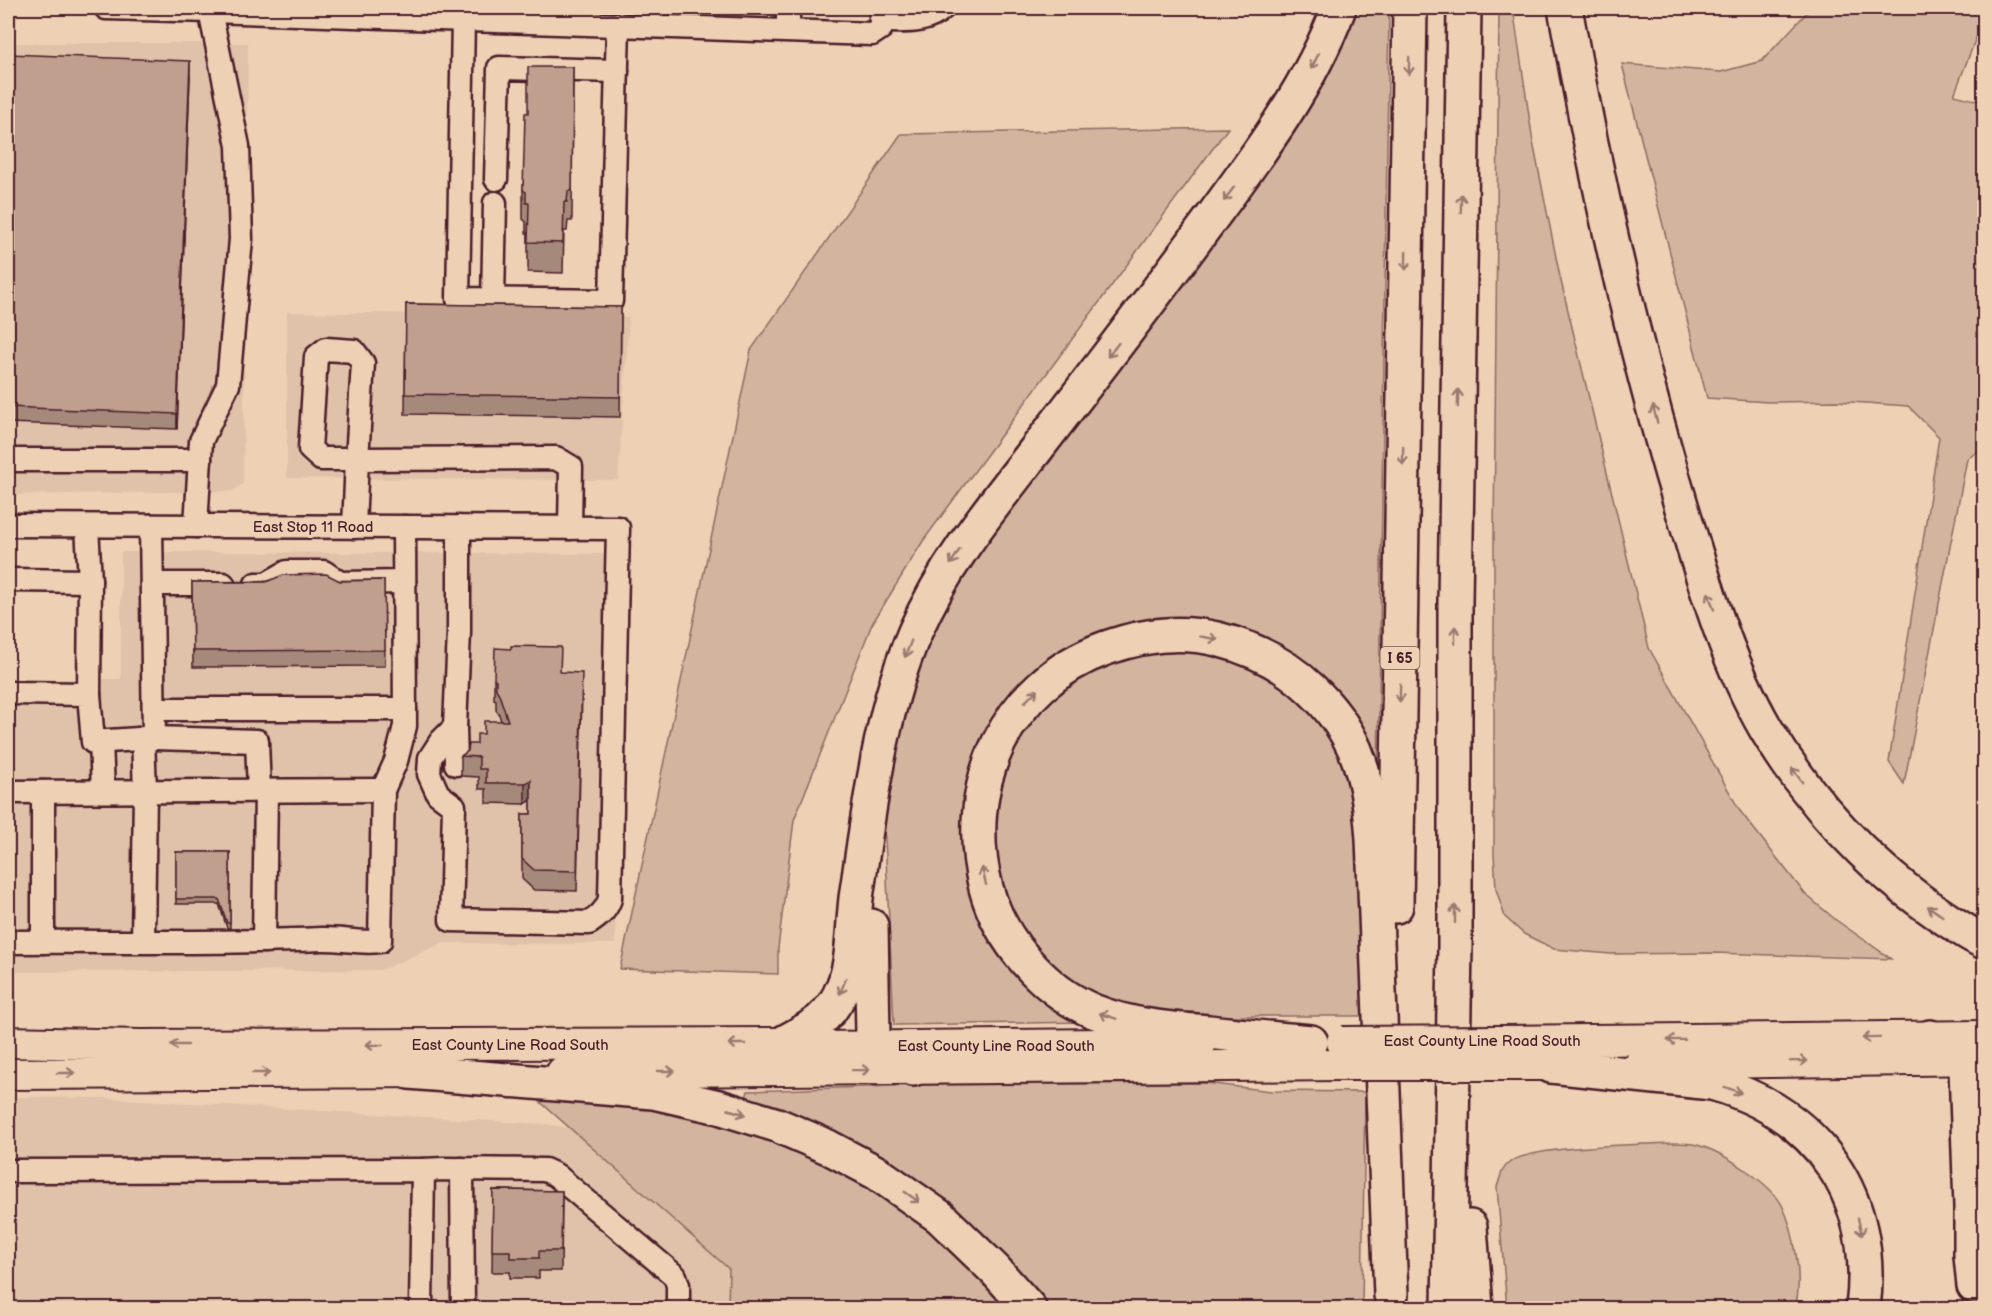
<svg xmlns="http://www.w3.org/2000/svg" width="1992" height="1316" font-family="'Balsamiq Sans',sans-serif">
  <rect width="100%" height="100%" fill="#eed0b4"/>
  <filter id="ink" filterUnits="userSpaceOnUse"><feTurbulence type="fractalNoise" baseFrequency=".0167" numOctaves="2"/><feDisplacementMap in="SourceGraphic" scale="12" xChannelSelector="R" yChannelSelector="G"/><feConvolveMatrix kernelMatrix="1 2 1 2 8 2 1 2 1" color-interpolation-filters="sRGB"/></filter>
  <g filter="url(#ink)">
    <g fill="#e0c1a9">
      <polygon points="8,43 248,43 243,484 232,491 8,495"/>
      <polygon points="287,312 629,317 618,480 287,478"/>
      <polygon points="121,552 624,554 615,944 443,943 381,970 8,972 8,679 121,679"/>
      <polygon points="8,1097 105,1098 544,1124 677,1146 944,1308 8,1308"/>
    </g>
    <g fill="#d3b49e" stroke="#8e6a64" stroke-width="1.5">
      <polygon points="1350,8 1389,8 1378,778 1314,675 1128,629 993,726 976,897 1086,1022 894,1025 884,817 886,770 931,629 960,578"/>
      <polygon points="1499,8 1513,8 1533,142 1560,277 1649,648 1740,811 1805,894 1836,920 1891,959 1715,953 1611,954 1554,949 1524,934 1505,917 1496,889 1494,854 1494,538"/>
      <polygon points="1811,8 1984,8 1984,29 1976,38 1954,95 1984,102 1984,447 1967,459 1904,784 1889,762 1939,437 1908,406 1837,401 1768,402 1707,398 1622,64 1721,72 1762,61"/>
      <polygon points="1228,128 923,541 872,624 794,820 778,948 778,974 620,969 751,350 901,134"/>
      <polygon points="1177,647 1221,652 1272,673 1313,707 1342,751 1357,797 1366,1016 1164,1016 1115,1006 1068,981 1030,943 1005,901 990,837 1000,779 1020,733 1049,697 1087,668 1133,653"/>
      <polygon points="1206,1083 1271,1091 1365,1092 1362,1308 1042,1308 1027,1288 744,1104 748,1091 924,1085"/>
      <polygon points="536,1098 614,1101 732,1122 865,1180 928,1223 1013,1308 728,1308 729,1269"/>
      <path d="M1642 1144C1660 1144 1681 1141 1697 1145 1722 1151 1770 1183 1782 1205 1795 1232 1803 1280 1795 1308H1507L1497 1187C1500 1179 1501 1169 1509 1163 1529 1147 1614 1146 1642 1144Z"/>
    </g>
    <g fill="none" stroke-linecap="round" stroke-linejoin="round">
      <g stroke="#4a1f2b" stroke-width="27">
        <g id="minor">
          <polyline points="106,8 210,11 238,146 241,239 228,385 201,441 196,526"/>
          <polyline points="210,11 872,34 881,28 881,8"/>
          <polyline points="463,19 458,299 611,301 618,24"/>
          <path d="M881 21C903 21 927 24 943 8"/>
          <polyline points="788,30 788,8"/>
          <polyline points="496,179 499,68 617,71"/>
          <polyline points="493,300 495,203"/>
          <polygon points="326,349 354,351 363,363 357,459 321,459 310,449 316,357"/>
          <polyline points="8,460 200,460"/>
          <path d="M8 525 618 528 610 899C606 910 600 916 589 923L451 920 454 806 438 794 429 774 430 758 441 741 455 727 459 632V527"/>
          <polyline points="354,527 357,459 556,458 571,467 570,528"/>
          <polyline points="8,580 90,581 87,526"/>
          <polyline points="152,584 223,584"/>
          <polyline points="256,584 266,584 287,572 324,572 340,583 404,582"/>
          <polyline points="8,693 89,694 93,742 154,738 151,526"/>
          <polyline points="89,694 90,581"/>
          <polyline points="154,709 405,709"/>
          <polyline points="455,727 456,764"/>
          <polyline points="154,738 257,741 259,791"/>
          <polyline points="101,741 103,791"/>
          <polyline points="8,792 383,790"/>
          <polyline points="143,941 145,791 143,738"/>
          <polyline points="264,941 266,791"/>
          <path d="M8 942C112 941 217 944 321 939 342 938 359 944 380 941L383 790 396 761 405 726 404 527"/>
          <polyline points="43,942 43,792"/>
          <polyline points="462,1169 463,1308"/>
          <polyline points="423,1170 444,1169 545,1170 556,1175 675,1276 678,1285 678,1308"/>
          <polyline points="8,1171 423,1170 421,1308"/>
        </g>
      </g>
      <g stroke="#4a1f2b" stroke-width="34">
        <g id="major">
          <polyline points="1499,1041 1984,1036"/>
          <polyline points="8,1042 140,1045 783,1043 823,1047 1201,1043"/>
          <polyline points="1640,1064 1984,1059"/>
          <polyline points="1500,1065 1577,1065"/>
          <polyline points="562,1072 1341,1065"/>
          <polyline points="8,1074 433,1072"/>
        </g>
      </g>
      <g stroke="#4a1f2b" stroke-width="38">
        <g id="highway">
          <path d="M1565 8C1595 175 1632 342 1681 505 1704 581 1726 660 1766 729 1819 818 1894 892 1984 942"/>
          <polyline points="1396,906 1410,8"/>
          <path d="M871 926 873 1036C882 1053 896 1061 913 1069"/>
          <path d="M1930 1037C1946 1043 1956 1054 1966 1068L1971 1207V1256L1974 1286"/>
          <path d="M1311 1042C1277 1039 1243 1036 1209 1032 1169 1029 1130 1026 1093 1011 1043 990 1000 940 986 888 960 787 1005 684 1106 648 1142 635 1180 630 1217 639 1253 648 1284 663 1311 689 1329 706 1345 727 1355 750 1367 778 1371 809 1373 839L1391 1295"/>
          <path d="M783 1043C811 1028 831 1018 843 987 855 958 852 923 857 891 870 804 880 714 915 632 944 565 990 509 1035 451 1093 376 1151 300 1207 224 1258 155 1309 88 1339 8"/>
          <path d="M1551 1066 1712 1083C1819 1113 1877 1198 1863 1308"/>
          <polyline points="409,1072 653,1092 719,1107 777,1125 828,1147 877,1173 940,1217 995,1270 1029,1308"/>
          <polyline points="1470,1227 1476,1308"/>
          <polyline points="1449,1308 1455,946 1455,602 1464,8"/>
        </g>
      </g>
      <use href="#minor" stroke="#eed0b4" stroke-width="22"/>
      <use href="#major" stroke="#eed0b4" stroke-width="30"/>
      <use href="#highway" stroke="#eed0b4" stroke-width="33"/>
      <g stroke="#4a1f2b" stroke-width="34" stroke-linecap="butt">
        <g id="major-bridge">
          <polyline points="1342,1042 1499,1041"/>
          <polyline points="1341,1065 1500,1065"/>
        </g>
      </g>
      <use href="#major-bridge" stroke="#eed0b4" stroke-width="30"/>
    </g>
    <g fill="#a5897a" stroke="#4a1f2b" stroke-width="1.5">
      <polygon points="8,54 190,76 177,429 8,423"/>
      <polygon points="573,67 572,221 568,221 567,231 564,231 563,273 528,272 528,233 526,233 526,222 523,219 523,190 528,113"/>
      <polygon points="406,304 621,307 620,417 405,414"/>
      <polygon points="384,580 385,666 193,667 192,582"/>
      <polygon points="561,672 582,693 577,891 534,890 522,879 522,814 531,814 531,800 525,804 486,803 486,789 479,789 479,777 461,776 461,756 477,744 484,734 501,721 499,714 496,710 496,700 494,699 494,679"/>
      <polygon points="176,852 230,852 230,928 227,928 219,904 176,904"/>
      <polygon points="493,1190 562,1191 561,1271 539,1271 539,1278 510,1278 510,1272 492,1272"/>
    </g>
    <g fill="#866f63" stroke="#4a1f2b" stroke-width="1.5">
      <polygon points="190,61 190,76 177,429 177,414"/>
      <polygon points="531,780 531,800 525,804 525,783"/>
    </g>
    <g fill="#c09f8e" stroke="#4a1f2b" stroke-width="1.5">
      <polygon points="8,54 190,61 177,414 8,407"/>
      <polygon points="528,67 573,67 572,191 568,191 567,202 564,202 563,243 528,242 529,203 526,203 526,192 523,190 525,113 528,113"/>
      <polygon points="406,304 621,307 620,397 405,394"/>
      <polygon points="326,574 340,581 384,580 385,650 193,651 192,582 266,582 283,575"/>
      <polygon points="511,646 561,647 560,672 582,673 577,871 534,870 522,859 522,814 531,814 531,780 525,783 486,783 486,769 479,769 479,757 461,756 468,751 469,744 477,744 477,734 484,734 484,721 508,721 499,694 496,689 496,680 494,679 495,648 511,649"/>
      <polygon points="176,852 230,852 230,923 227,923 219,899 176,899"/>
      <polygon points="493,1190 562,1191 561,1251 539,1251 539,1258 510,1258 510,1251 492,1251"/>
    </g>
    <defs><path id="oneway-shaft" d="M-6 0H5M1.5-3L5.5 0L1.5 3" fill="none" stroke-width="1.6" stroke-linecap="round" stroke-linejoin="round" transform="scale(1.5)"/></defs>
    <g stroke="#9c7870">
      <use href="#oneway-shaft" transform="translate(1315 61) rotate(116)"/>
      <use href="#oneway-shaft" transform="translate(1409 66) rotate(91)"/>
      <use href="#oneway-shaft" transform="translate(1229 194) rotate(126)"/>
      <use href="#oneway-shaft" transform="translate(1461 203) rotate(-89)"/>
      <use href="#oneway-shaft" transform="translate(1406 261) rotate(91)"/>
      <use href="#oneway-shaft" transform="translate(1113 350) rotate(128)"/>
      <use href="#oneway-shaft" transform="translate(1458 398) rotate(-89)"/>
      <use href="#oneway-shaft" transform="translate(1655 414) rotate(-105)"/>
      <use href="#oneway-shaft" transform="translate(1403 456) rotate(91)"/>
      <use href="#oneway-shaft" transform="translate(955 557) rotate(122)"/>
      <use href="#oneway-shaft" transform="translate(1711 601) rotate(-109)"/>
      <use href="#oneway-shaft" transform="translate(1455 635) rotate(-90)"/>
      <use href="#oneway-shaft" transform="translate(1209 638) rotate(10)"/>
      <use href="#oneway-shaft" transform="translate(908 649) rotate(111)"/>
      <use href="#oneway-shaft" transform="translate(1400 693) rotate(91)"/>
      <use href="#oneway-shaft" transform="translate(1031 696) rotate(-45)"/>
      <use href="#oneway-shaft" transform="translate(1797 775) rotate(-126)"/>
      <use href="#oneway-shaft" transform="translate(984 876) rotate(-103)"/>
      <use href="#oneway-shaft" transform="translate(1935 911) rotate(-146)"/>
      <use href="#oneway-shaft" transform="translate(1455 914) rotate(-90)"/>
      <use href="#oneway-shaft" transform="translate(843 986) rotate(112)"/>
      <use href="#oneway-shaft" transform="translate(1108 1016) rotate(-162)"/>
      <use href="#oneway-shaft" transform="translate(1871 1038) rotate(179)"/>
      <use href="#oneway-shaft" transform="translate(1676 1040) rotate(179)"/>
      <use href="#oneway-shaft" transform="translate(737 1044) rotate(180)"/>
      <use href="#oneway-shaft" transform="translate(179 1045) rotate(180)"/>
      <use href="#oneway-shaft" transform="translate(374 1045) rotate(180)"/>
      <use href="#oneway-shaft" transform="translate(1799 1061) rotate(-1)"/>
      <use href="#oneway-shaft" transform="translate(861 1070) rotate(-1)"/>
      <use href="#oneway-shaft" transform="translate(666 1071)"/>
      <use href="#oneway-shaft" transform="translate(66 1073)"/>
      <use href="#oneway-shaft" transform="translate(261 1073)"/>
      <use href="#oneway-shaft" transform="translate(1733 1090) rotate(20)"/>
      <use href="#oneway-shaft" transform="translate(737 1112) rotate(16)"/>
      <use href="#oneway-shaft" transform="translate(912 1197) rotate(35)"/>
      <use href="#oneway-shaft" transform="translate(1860 1227) rotate(77)"/>
    </g>
  </g>
  <g text-anchor="middle" dominant-baseline="central" stroke-width="6" stroke-linejoin="round" paint-order="stroke">
    <rect fill="#eed0b4" stroke="#7b5454" stroke-width="1.5" x="1380.5" y="647" width="39" height="22" rx="4.5"/>
    <g font-size="14" font-weight="bold" fill="#4a1f2b">
      <text x="1400" y="658">I 65</text>
    </g>
    <g font-size="15" fill="#4a1f2b" stroke="#eed0b4">
      <text x="313" y="527">East Stop 11 Road</text>
      <text x="1482" y="1041">East County Line Road South</text>
      <text x="510" y="1045">East County Line Road South</text>
      <text x="996" y="1046">East County Line Road South</text>
    </g>
  </g>
  <rect width="1992" height="1316" fill="none" stroke="#eed0b4" stroke-width="30"/>
  <rect x="15" y="15" width="1962" height="1286" fill="none" stroke="#4a1f2b" stroke-width="2" filter="url(#ink)"/>
</svg>
